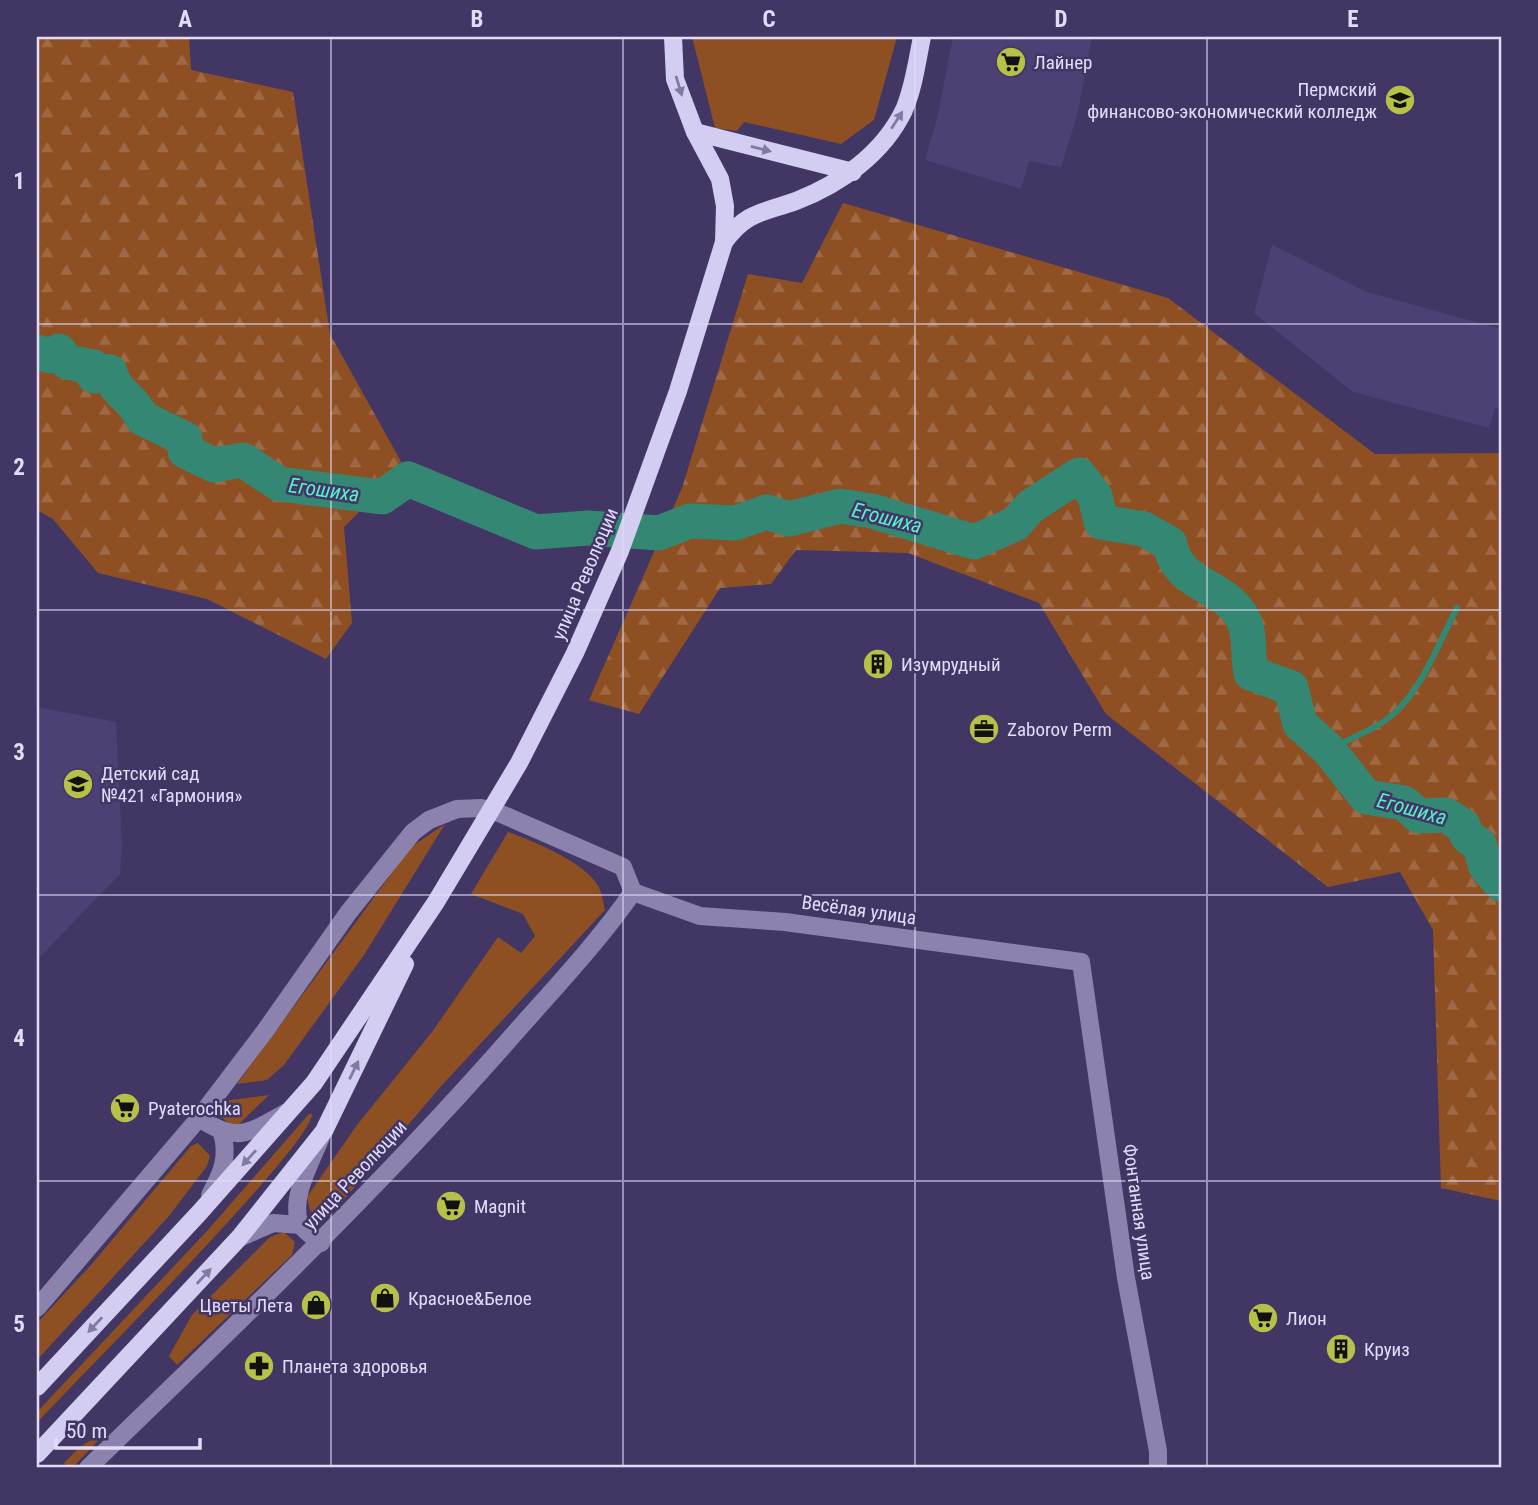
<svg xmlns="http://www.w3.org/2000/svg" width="1538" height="1505" font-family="'Roboto Condensed',sans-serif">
  <defs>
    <pattern id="forest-firs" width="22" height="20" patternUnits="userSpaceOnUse" patternTransform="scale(1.75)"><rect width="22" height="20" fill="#8e5023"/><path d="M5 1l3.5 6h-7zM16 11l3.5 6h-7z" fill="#9e6944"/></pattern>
  </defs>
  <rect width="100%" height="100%" fill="#423665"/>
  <g fill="#4d4075">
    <polygon points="953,37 1092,37 1077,116 1061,167 1029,161 1021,189 925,160 937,119"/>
    <polygon points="1272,245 1367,292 1501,329 1501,409 1495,408 1489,428 1353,392 1254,313"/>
    <polygon points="37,707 116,722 122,847 120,874 37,960"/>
  </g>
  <g fill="#8e5023">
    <polygon points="692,37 897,37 874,120 841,144 744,122 737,131 715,128"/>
    <polygon points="445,824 364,955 284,1065 267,1080 237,1084 411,847"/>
    <path d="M508 832C533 841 582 861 597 884 602 892 603 901 605 910L443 1084 336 1209 316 1217 310 1210 307 1197 357 1125 432 1032 498 937 521 953 535 936 523 914 471 894Z"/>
    <polygon points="269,1095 239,1124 231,1125 221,1117 224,1101"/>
    <path d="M309 1114H312C313 1144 73 1383 37 1423V1412L207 1231Z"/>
    <polygon points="198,1143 210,1156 207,1166 169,1216 37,1360 37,1323 91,1265 191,1146"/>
    <polygon points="284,1232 295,1242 292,1255 177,1365 169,1356 192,1315 270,1237"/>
    <polygon points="111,1427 72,1468 68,1468 64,1463 80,1447"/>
  </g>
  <g fill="url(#forest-firs)">
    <polygon points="37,37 189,37 191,70 293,92 330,334 404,467 344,527 352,623 326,659 207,599 98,573 53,519 37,510"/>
    <polygon points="843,203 1168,298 1375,454 1501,453 1501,1201 1441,1188 1433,930 1400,872 1328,887 1106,714 1039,603 908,553 796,550 771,584 720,588 639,714 589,700 682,488 748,274 802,283"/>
  </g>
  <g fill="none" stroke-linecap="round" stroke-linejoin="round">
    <path stroke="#348772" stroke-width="6" d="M1329 750C1346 740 1366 733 1383 722 1420 698 1437 645 1457 608"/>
    <path stroke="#348772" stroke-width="35" d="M37 352 50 356 59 351 67 362 93 367 94 376 100 371 110 372C114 393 134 398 142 418L185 439V451L214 465 243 460 279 484 382 497 408 479 536 532 588 528 659 533 690 521 735 523 767 512 789 519 840 506 872 511 974 542 1015 524 1030 507 1079 475 1095 496 1101 522 1144 529 1170 544C1177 587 1226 584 1243 619 1251 634 1247 656 1251 673L1291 688 1300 724 1329 750 1366 797 1404 803 1419 816 1446 815 1463 826 1468 837 1479 844 1486 867 1501 884"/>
    <g stroke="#8b82ae" stroke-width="18">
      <polyline points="633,892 700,916 785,922 1081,962 1126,1278 1158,1451 1158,1468"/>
      <path d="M199 1118C237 1143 248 1134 285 1113"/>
      <path d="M210 1195C222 1173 229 1157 222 1133"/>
      <polyline points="239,1238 273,1223 301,1225"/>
      <path d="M321 1243C315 1238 304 1231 300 1224 289 1199 312 1160 321 1137"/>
      <polyline points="37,1308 199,1118 265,1031 348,913 413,832 429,820 457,809 481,808 499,813 623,867 633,892"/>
      <path d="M88 1468C232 1329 375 1192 507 1042 550 993 596 945 633 892"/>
    </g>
    <g stroke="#d3cdf1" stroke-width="18">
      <polyline points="695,132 853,172"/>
      <path d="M724 242C747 211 763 213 796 201 840 184 883 154 904 110 914 87 917 61 922 37"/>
      <polyline points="37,1387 200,1212 314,1083 436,902 519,763 575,653 620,551 678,391 724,242 725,206 720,179 695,132 675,79 673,37"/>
      <polyline points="37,1454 239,1238 324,1131 405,964"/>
    </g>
  </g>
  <defs><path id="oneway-solid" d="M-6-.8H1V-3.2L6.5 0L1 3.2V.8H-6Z" transform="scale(1.75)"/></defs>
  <g fill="#837aa4">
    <use href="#oneway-solid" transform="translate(679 86) rotate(73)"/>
    <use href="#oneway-solid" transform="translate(897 120) rotate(-57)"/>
    <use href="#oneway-solid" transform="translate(761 149) rotate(14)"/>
    <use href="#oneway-solid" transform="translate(354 1070) rotate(-64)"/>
    <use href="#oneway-solid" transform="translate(249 1158) rotate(132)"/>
    <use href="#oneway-solid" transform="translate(204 1276) rotate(-47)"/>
    <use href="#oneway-solid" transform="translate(95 1325) rotate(133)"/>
  </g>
  <path fill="none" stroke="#e1ddf9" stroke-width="2" stroke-opacity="0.55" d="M331 37V1468M623 37V1468M915 37V1468M1207 37V1468M37 324H1501M37 610H1501M37 895H1501M37 1181H1501"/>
  <defs>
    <g id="supermarket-disc" transform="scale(1.575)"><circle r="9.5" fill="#b8c147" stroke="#423665"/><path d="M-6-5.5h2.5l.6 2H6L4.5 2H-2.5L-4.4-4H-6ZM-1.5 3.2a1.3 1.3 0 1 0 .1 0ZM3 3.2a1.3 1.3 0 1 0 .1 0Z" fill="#111"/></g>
    <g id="university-disc" transform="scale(1.575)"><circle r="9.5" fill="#b8c147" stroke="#423665"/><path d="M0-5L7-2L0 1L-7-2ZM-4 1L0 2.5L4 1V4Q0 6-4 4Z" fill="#111"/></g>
    <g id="building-disc" transform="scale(1.575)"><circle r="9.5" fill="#b8c147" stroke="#423665"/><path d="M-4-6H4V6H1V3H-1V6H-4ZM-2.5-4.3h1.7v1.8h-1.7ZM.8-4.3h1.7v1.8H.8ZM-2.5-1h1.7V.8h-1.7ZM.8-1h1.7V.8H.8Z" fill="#111"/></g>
    <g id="office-disc" transform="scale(1.575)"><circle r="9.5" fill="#b8c147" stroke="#423665"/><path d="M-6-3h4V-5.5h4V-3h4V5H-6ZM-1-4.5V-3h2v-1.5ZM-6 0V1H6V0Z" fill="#111"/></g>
    <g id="school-disc" transform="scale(1.575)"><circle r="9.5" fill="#b8c147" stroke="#423665"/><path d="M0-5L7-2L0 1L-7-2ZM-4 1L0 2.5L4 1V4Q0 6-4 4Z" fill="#111"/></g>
    <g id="shop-disc" transform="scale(1.575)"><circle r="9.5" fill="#b8c147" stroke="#423665"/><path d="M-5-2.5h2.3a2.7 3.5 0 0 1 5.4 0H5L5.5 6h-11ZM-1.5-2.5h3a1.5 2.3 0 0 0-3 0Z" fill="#111"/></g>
    <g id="pharmacy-disc" transform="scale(1.575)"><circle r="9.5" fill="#b8c147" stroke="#423665"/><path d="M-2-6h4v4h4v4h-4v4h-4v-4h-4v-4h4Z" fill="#111"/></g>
  </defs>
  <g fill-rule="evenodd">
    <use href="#supermarket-disc" x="1011" y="62"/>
    <use href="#university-disc" x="1400" y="100"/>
    <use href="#building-disc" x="878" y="664"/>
    <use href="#office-disc" x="984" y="729"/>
    <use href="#school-disc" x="78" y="784"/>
    <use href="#supermarket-disc" x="125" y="1108"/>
    <use href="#supermarket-disc" x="451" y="1206"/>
    <use href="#shop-disc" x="385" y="1298"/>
    <use href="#shop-disc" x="316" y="1305"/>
    <use href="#supermarket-disc" x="1263" y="1318"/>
    <use href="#building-disc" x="1341" y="1349"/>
    <use href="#pharmacy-disc" x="259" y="1366"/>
  </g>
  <g text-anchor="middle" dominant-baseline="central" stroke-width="5" stroke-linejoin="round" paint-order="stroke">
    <g font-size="19" fill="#e1ddf9" stroke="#423665" text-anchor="start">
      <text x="1034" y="62">Лайнер</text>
      <text x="1377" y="89" text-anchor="end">Пермский<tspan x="1377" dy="22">финансово-экономический колледж</tspan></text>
      <text x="901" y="664">Изумрудный</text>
      <text x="1007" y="729">Zaborov Perm</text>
      <text x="101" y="773">Детский сад<tspan x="101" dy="22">№421 «Гармония»</tspan></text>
      <text x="148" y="1108">Pyaterochka</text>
      <text x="474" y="1206">Magnit</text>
      <text x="408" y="1298">Красное&amp;Белое</text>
      <text x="293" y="1305" text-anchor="end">Цветы Лета</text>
      <text x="1286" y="1318">Лион</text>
      <text x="1364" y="1349">Круиз</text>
      <text x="282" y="1366">Планета здоровья</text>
    </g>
    <g font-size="19" fill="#e1ddf9" stroke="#423665">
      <text transform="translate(585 574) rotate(-67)">улица Революции</text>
      <text transform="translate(859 910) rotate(8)">Весёлая улица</text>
      <text transform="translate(355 1175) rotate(-47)">улица Революции</text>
      <text transform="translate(1139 1212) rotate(82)">Фонтанная улица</text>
    </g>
    <g font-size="21" font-style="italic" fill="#58f0cb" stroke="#423665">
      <text transform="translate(324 490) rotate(8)">Егошиха</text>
      <text transform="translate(887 518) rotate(14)">Егошиха</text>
      <text transform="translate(1412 809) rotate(15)">Егошиха</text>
    </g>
  </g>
  <rect width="1538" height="1505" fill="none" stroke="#423665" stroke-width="77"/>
  <path d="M56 1438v10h144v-10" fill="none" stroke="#e1ddf9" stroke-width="3.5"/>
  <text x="66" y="1438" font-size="21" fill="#e1ddf9" stroke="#423665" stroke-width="5" paint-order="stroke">50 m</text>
  <rect x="38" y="38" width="1462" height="1428" fill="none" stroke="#e1ddf9" stroke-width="2.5"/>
  <g font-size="23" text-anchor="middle" font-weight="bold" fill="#e1ddf9">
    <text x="185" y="27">A</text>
    <text x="477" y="27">B</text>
    <text x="769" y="27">C</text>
    <text x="1061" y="27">D</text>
    <text x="1353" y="27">E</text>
    <text x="19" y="189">1</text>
    <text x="19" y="475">2</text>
    <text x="19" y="760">3</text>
    <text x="19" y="1046">4</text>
    <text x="19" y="1332">5</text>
  </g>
</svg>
